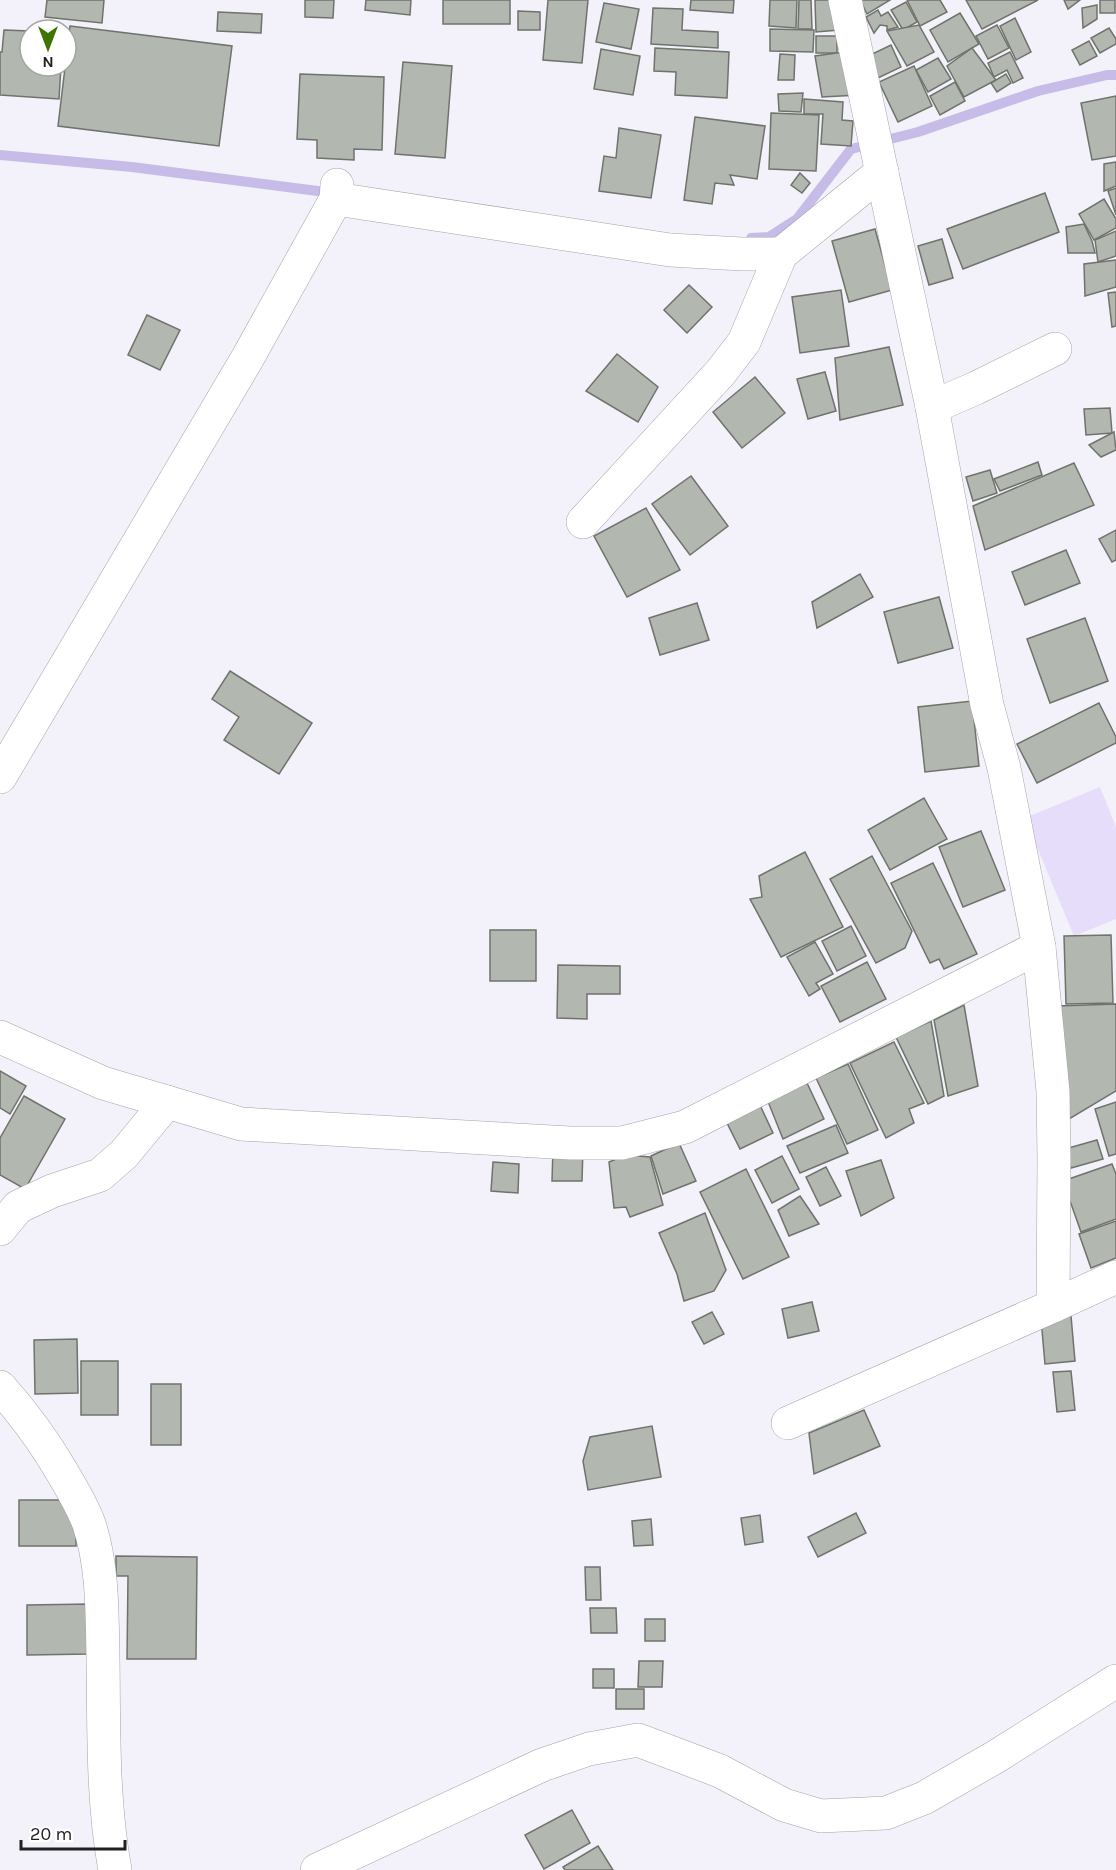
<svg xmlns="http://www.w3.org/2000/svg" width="1116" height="1870" font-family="Karla,sans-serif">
  <rect width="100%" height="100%" fill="#f3f1fa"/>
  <polygon fill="#e5ddfa" points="1100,787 1116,827 1116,919 1074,936 1025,818"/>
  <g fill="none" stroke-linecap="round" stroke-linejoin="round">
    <g stroke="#c7bbe7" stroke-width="10">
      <polyline points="0,155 132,167 333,193"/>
      <polyline points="751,238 769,237 797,219 851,149 918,132 1038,91 1107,75 1116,75"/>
    </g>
  </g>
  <g fill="#b2b7af" stroke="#6f736c" stroke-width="1.5">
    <polygon points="47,0 104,0 102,23 45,17"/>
    <polygon points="305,0 334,0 333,18 305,17"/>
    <polygon points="366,0 411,0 410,15 365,10"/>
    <rect x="443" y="0" width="67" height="24"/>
    <polygon points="548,0 588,0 582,63 543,60"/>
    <polygon points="691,0 734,0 733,13 690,10"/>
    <polygon points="770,0 797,0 796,28 769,26"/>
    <polygon points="799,0 811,0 812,29 798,29"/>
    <polygon points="815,0 837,0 839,30 816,32"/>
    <polygon points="860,0 890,0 867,14"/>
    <polygon points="907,0 940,0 947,12 920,26"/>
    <polygon points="966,0 1038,0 982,29"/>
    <polygon points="1064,0 1080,0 1068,9"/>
    <rect x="1100" y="0" width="15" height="13"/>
    <polygon points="906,2 917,22 903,30 891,10"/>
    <polygon points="604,3 639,9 631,49 596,42"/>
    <polygon points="1097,5 1097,19 1083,28 1082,8"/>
    <polygon points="653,8 683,9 682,30 718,32 718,48 651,44"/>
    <polygon points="878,10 881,16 888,12 898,27 887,30 887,26 880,25 874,33 866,17"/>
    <polygon points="518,11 540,12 540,30 518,30"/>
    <polygon points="218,12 262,14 261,33 217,31"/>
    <polygon points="960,13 979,44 948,62 930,30"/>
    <polygon points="1015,18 1031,52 1016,60 1000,26"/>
    <polygon points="919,25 934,52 907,66 887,31"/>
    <polygon points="997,25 1009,48 988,59 976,36"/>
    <polygon points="70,26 232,46 219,146 58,126"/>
    <polygon points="1109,28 1116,39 1116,44 1100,53 1091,38"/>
    <polygon points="770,29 814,30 813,52 770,51"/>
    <polygon points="4,30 30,31 30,66 61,66 59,99 0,95 0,52 2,52"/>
    <rect x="816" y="36" width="21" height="17"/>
    <polygon points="1089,41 1097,56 1080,65 1072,50"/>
    <polygon points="891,45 901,67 878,78 868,56"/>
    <polygon points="655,48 729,52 727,98 675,95 676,72 654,71"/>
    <polygon points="972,48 996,80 964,97 947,66"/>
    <polygon points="601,49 640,56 633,95 594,89"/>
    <polygon points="851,51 859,95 822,97 815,56"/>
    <polygon points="1010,52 1023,78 1013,83 1007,70 994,77 988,63"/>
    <polygon points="780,54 795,55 794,80 778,80"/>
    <polygon points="938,58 951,79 928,92 916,70"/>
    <polygon points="403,62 452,66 445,158 395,154"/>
    <polygon points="914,66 932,106 898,122 879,82"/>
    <polygon points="300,74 384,77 382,150 354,149 354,160 317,158 317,140 297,139"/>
    <polygon points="1006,74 1011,83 997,92 991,83"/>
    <polygon points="955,82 965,101 940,115 930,96"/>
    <polygon points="803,93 801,112 779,111 778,94"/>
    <polygon points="1116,96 1116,156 1092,160 1081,103"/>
    <polygon points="804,99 843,102 842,120 853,121 851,146 821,144 823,114 804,114"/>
    <polygon points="771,113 819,115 816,171 769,169"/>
    <polygon points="695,117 765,126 757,179 730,175 734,185 715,183 712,204 684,200"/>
    <polygon points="619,128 661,135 651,198 599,191 604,156 616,158"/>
    <polygon points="1116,162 1116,186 1104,191 1104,164"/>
    <polygon points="800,173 810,183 802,193 791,185"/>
    <polygon points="1116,188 1116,215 1108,191"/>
    <polygon points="1045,193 1059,232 963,269 947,229"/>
    <polygon points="1104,199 1116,219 1116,228 1094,240 1079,214"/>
    <polygon points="1084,224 1092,241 1095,253 1068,253 1066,227"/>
    <polygon points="875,229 892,290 849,302 832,241"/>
    <polygon points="1116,231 1116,256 1098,262 1095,240"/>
    <polygon points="942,239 953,278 929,285 918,246"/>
    <polygon points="1116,260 1116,287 1085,296 1084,264"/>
    <polygon points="689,285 712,307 687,333 664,310"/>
    <polygon points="841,290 849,346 800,353 792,297"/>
    <polygon points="1116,292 1116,326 1112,327 1108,293"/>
    <polygon points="147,315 180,330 160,370 128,355"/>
    <polygon points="889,347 903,405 840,420 835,358"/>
    <polygon points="617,354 658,387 638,422 586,391"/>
    <polygon points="825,372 836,411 808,419 797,379"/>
    <polygon points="755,377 785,413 742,448 713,412"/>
    <polygon points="1110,408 1112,433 1086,435 1084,409"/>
    <polygon points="1114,432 1116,450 1101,457 1089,445"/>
    <polygon points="1038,462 1042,475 1000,491 994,479"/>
    <polygon points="1074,463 1094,505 985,550 973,506"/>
    <polygon points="990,470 997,493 973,501 966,477"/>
    <polygon points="691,476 728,526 690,555 652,504"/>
    <polygon points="646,508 680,570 627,597 594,536"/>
    <polygon points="1116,530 1116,560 1112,562 1099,539"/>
    <polygon points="1066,550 1080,583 1025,605 1012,572"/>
    <polygon points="860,574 873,597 817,628 812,602"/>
    <polygon points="939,597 953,648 898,663 884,612"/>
    <polygon points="697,603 709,640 660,655 649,618"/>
    <polygon points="1085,618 1108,681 1050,703 1027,639"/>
    <polygon points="230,671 312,723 279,774 224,740 239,717 212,699"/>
    <polygon points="972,701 979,766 925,772 918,707"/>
    <polygon points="1099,703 1116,737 1116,743 1037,783 1017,744"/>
    <polygon points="924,798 947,839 890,870 868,830"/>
    <polygon points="981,831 1005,890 963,907 939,847"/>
    <polygon points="805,852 843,927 781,957 750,899 762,897 759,876"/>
    <polygon points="872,856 912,931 905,948 876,963 830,879"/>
    <polygon points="933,863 977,954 944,969 939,959 930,963 891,883"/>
    <polygon points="851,926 866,956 837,971 822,941"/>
    <rect x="490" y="930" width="46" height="51"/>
    <polygon points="1111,935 1113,1003 1066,1004 1064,936"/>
    <polygon points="815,942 833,974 816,983 820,989 809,996 787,957"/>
    <polygon points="867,962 886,999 840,1022 821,986"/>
    <polygon points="558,965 620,966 620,994 587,994 587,1019 557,1018"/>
    <polygon points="1116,1004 1116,1091 1064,1122 1058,1006"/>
    <polygon points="964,1005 978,1086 948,1096 934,1020"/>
    <polygon points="931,1021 944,1096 928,1104 896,1037"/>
    <polygon points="894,1042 924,1103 909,1109 914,1123 886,1138 850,1063"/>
    <polygon points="848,1064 878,1130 847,1144 816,1078"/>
    <polygon points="0,1071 26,1086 10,1114 0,1108"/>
    <polygon points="807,1083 824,1119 783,1139 767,1099"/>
    <polygon points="24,1096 65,1119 25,1189 0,1175 0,1138"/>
    <polygon points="1116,1102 1116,1154 1109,1156 1095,1109"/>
    <polygon points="759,1103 773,1133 740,1149 725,1119"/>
    <polygon points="836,1125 848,1153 800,1173 787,1146"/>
    <polygon points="1097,1140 1103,1159 1071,1168 1065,1149"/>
    <polygon points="679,1143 696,1181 663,1194 651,1156"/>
    <polygon points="553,1148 583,1148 582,1181 552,1181"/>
    <polygon points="626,1155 650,1157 663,1205 630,1217 626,1207 614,1208 609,1162"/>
    <polygon points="782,1156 799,1189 772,1203 755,1170"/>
    <polygon points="881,1160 894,1198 861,1216 846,1171"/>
    <polygon points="493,1162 519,1164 518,1193 491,1191"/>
    <polygon points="1112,1164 1116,1174 1116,1219 1081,1232 1063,1181"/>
    <polygon points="826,1167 841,1196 820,1206 806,1177"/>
    <polygon points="746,1169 789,1257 743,1279 700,1192"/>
    <polygon points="800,1196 819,1224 789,1236 778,1210"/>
    <polygon points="705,1213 726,1270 714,1291 684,1301 677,1274 659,1233"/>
    <polygon points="1116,1221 1116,1258 1091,1268 1079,1234"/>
    <polygon points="812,1302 819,1331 788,1338 782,1309"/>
    <polygon points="712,1312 724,1334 704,1344 692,1322"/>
    <polygon points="1071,1316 1075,1361 1045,1364 1041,1319"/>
    <polygon points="77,1339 78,1393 35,1394 34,1340"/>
    <rect x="81" y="1361" width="37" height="54"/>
    <polygon points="1071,1371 1075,1410 1057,1412 1053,1372"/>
    <rect x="151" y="1384" width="30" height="61"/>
    <polygon points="864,1410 880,1446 814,1474 809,1433"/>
    <polygon points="652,1426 661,1477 588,1490 583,1461 590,1437"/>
    <rect x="19" y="1500" width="57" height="46"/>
    <polygon points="856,1513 866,1533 818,1557 808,1537"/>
    <polygon points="760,1515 763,1542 745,1545 741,1518"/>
    <polygon points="651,1519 653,1545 634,1546 632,1521"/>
    <polygon points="116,1556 197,1557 196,1659 127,1659 128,1576 116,1576"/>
    <polygon points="585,1567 600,1567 601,1600 586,1600"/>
    <polygon points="90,1604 90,1654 27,1655 27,1605"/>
    <polygon points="590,1608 616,1608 617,1633 591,1633"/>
    <rect x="645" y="1619" width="20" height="22"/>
    <polygon points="639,1661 663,1661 662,1687 638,1687"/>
    <rect x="593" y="1669" width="21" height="19"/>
    <rect x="616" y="1689" width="28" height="20"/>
    <polygon points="572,1810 590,1843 544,1869 525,1835"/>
    <polygon points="598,1846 613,1870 565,1870 563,1867"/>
  </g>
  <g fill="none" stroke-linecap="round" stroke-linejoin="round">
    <g stroke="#a5a3ab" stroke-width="34">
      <g id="minor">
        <polyline points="336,199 670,250 742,254 781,254"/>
        <polyline points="932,407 976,388 1055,349"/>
        <polyline points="583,522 721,372 744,342 781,254 882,172"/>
        <polyline points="0,777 247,359 336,199 337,185"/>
        <polyline points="0,1037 103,1083 241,1124 570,1143 622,1143 685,1127 1039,947"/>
        <polyline points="0,1229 18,1207 52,1191 100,1175 124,1154 167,1102"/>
        <polyline points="1053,1306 1116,1277"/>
        <path d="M0 1387C24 1414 44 1441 62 1472 72 1489 82 1505 89 1524 103 1566 102 1613 103 1656 104 1727 102 1800 115 1870"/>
        <polyline points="788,1423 1053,1306 1054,1159 1053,1091 1039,947 1004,768 987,705 932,407 845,0"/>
        <polyline points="317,1870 542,1765 589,1749 638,1740 720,1771 784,1805 821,1816 886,1813 924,1798 997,1756 1116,1681"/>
      </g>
    </g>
    <use href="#minor" stroke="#fff" stroke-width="33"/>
  </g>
  <g transform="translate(48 48) rotate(180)"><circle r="28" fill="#ffffff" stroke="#a6a6a7" stroke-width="1.5"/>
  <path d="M0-4.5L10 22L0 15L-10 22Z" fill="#3f7400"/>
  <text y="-9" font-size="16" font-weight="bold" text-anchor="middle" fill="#202023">N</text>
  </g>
  <path d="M21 1840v9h104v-9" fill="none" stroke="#202023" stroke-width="3"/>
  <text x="30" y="1840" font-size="18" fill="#202023" stroke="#ffffff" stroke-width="4.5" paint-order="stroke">20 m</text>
</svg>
